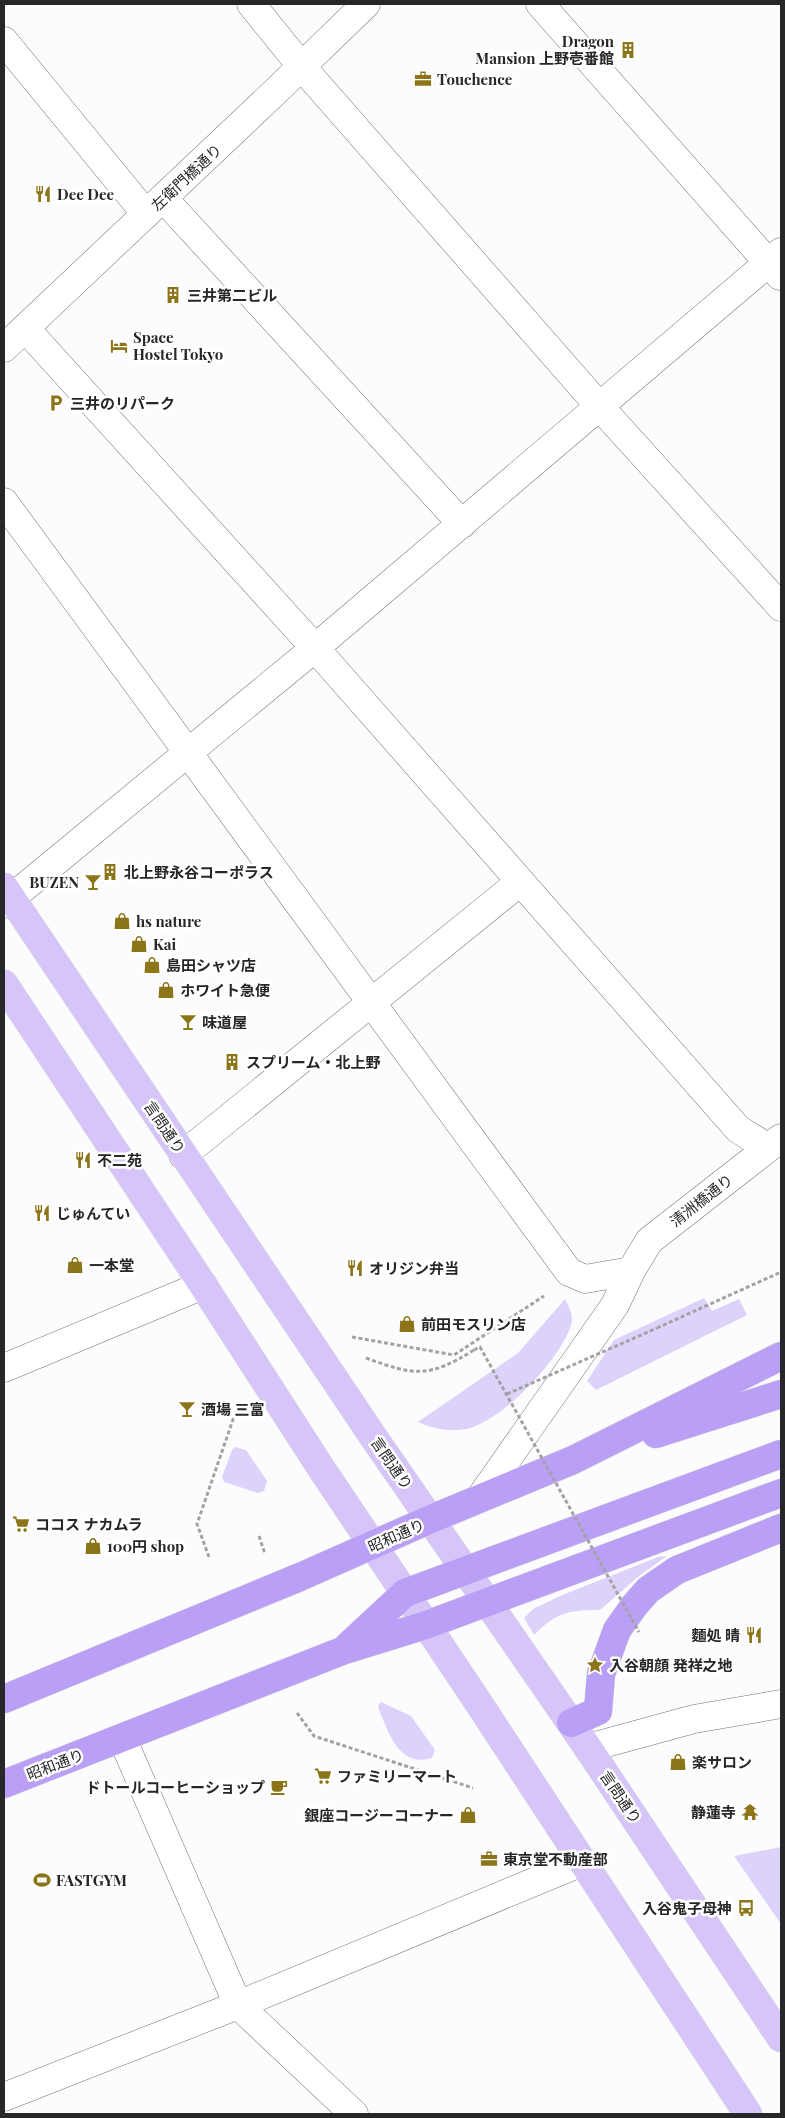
<svg xmlns="http://www.w3.org/2000/svg" width="785" height="2118" font-family="'Playfair Display','Noto Sans JP',serif">
  <rect width="100%" height="100%" fill="#fcfbfe"/>
  <g fill="#ddd3fa">
    <polygon points="704,1298 712,1311 739,1299 747,1315 596,1390 587,1381 614,1340"/>
    <path d="M565 1299C569 1308 574 1315 571 1325 561 1359 502 1421 467 1429 450 1432 433 1429 418 1422L518 1353Z"/>
    <polygon points="235,1447 246,1450 267,1481 264,1491 258,1493 224,1482 222,1477 232,1450"/>
    <path d="M667 1556 639 1576 600 1610C570 1610 556 1612 534 1635L524 1618 533 1609 560 1596 658 1557Z"/>
    <path d="M381 1702 411 1716 435 1750 432 1758C399 1768 389 1733 379 1710L378 1706Z"/>
    <polygon points="781,1847 781,1924 734,1856"/>
  </g>
  <g fill="none" stroke-linecap="round" stroke-linejoin="round">
    <g stroke="#737279" stroke-width="29">
      <g id="street">
        <polyline points="251,4 302,67 600,407 781,607"/>
        <polyline points="540,4 780,276"/>
        <polyline points="4,41 146,214"/>
        <polyline points="163,198 462,524"/>
        <polyline points="25,328 315,648 738,1129 767,1147"/>
        <polyline points="4,502 569,1272 585,1279 631,1271"/>
        <polyline points="4,904 315,648 781,252"/>
        <polyline points="183,1155 520,882"/>
        <polyline points="4,1368 203,1285"/>
        <polyline points="122,1738 238,2005 354,2114"/>
        <polyline points="588,1748 694,1719 781,1704"/>
        <polyline points="4,2097 238,2005 582,1862"/>
      </g>
    </g>
    <g stroke="#737279" stroke-width="29">
      <g id="secondary">
        <polyline points="4,348 275,92 366,4"/>
        <polyline points="480,1498 615,1305 631,1271 649,1241 781,1138"/>
      </g>
    </g>
    <g stroke="#d8d8d9" stroke-width="29">
      <g id="primary">
        <polyline points="4,887 372,1435 588,1748 781,2038"/>
        <polyline points="4,984 203,1285 321,1468 474,1696 748,2114"/>
      </g>
    </g>
    <g stroke="#d8d8d9" stroke-width="29">
      <g id="highway">
        <polyline points="656,1434 781,1394"/>
        <polyline points="348,1646 405,1593 781,1454"/>
        <polyline points="4,1699 300,1577 431,1519 573,1460 781,1356"/>
        <polyline points="571,1723 598,1711 601,1674 617,1630 634,1606 648,1590 677,1570 781,1528"/>
        <polyline points="4,1784 342,1651 426,1625 781,1493"/>
      </g>
    </g>
    <g stroke="#a3a2a5" stroke-width="3" stroke-dasharray="4 2.5" stroke-linecap="butt">
      <polyline points="657,1328 781,1272"/>
      <polyline points="352,1337 454,1355 544,1296"/>
      <path d="M366 1358C415 1376 429 1378 474 1350"/>
      <polyline points="259,1536 264,1551 262,1552"/>
      <polyline points="209,1557 197,1524 238,1405"/>
      <polyline points="297,1713 314,1736 473,1788"/>
    </g>
    <use href="#street" stroke="#fff" stroke-width="28"/>
    <use href="#secondary" stroke="#fff" stroke-width="28"/>
    <use href="#primary" stroke="#d5c5f9" stroke-width="28"/>
    <use href="#highway" stroke="#b99ff5" stroke-width="28"/>
    <g stroke="#a3a2a5" stroke-width="3" stroke-dasharray="4 2.5" stroke-linecap="butt">
      <polyline points="474,1350 480,1347 639,1632"/>
      <polyline points="507,1394 657,1328"/>
    </g>
  </g>
  <defs>
    <g id="building-bare" transform="scale(1.35)"><path d="M-4-6H4V6H1V3H-1V6H-4ZM-2.5-4.3h1.7v1.8h-1.7ZM.8-4.3h1.7v1.8H.8ZM-2.5-1h1.7V.8h-1.7ZM.8-1h1.7V.8H.8Z" fill="#8c7519" stroke="#fff" stroke-width="2.5" paint-order="stroke"/></g>
    <g id="office-bare" transform="scale(1.35)"><path d="M-6-3h4V-5.5h4V-3h4V5H-6ZM-1-4.5V-3h2v-1.5ZM-6 0V1H6V0Z" fill="#8c7519" stroke="#fff" stroke-width="2.5" paint-order="stroke"/></g>
    <g id="restaurant-bare" transform="scale(1.35)"><path d="M-5-6h1v4h1v-4h1v4h1v-4h1v5L-1.5 .5V6h-2V.5L-5-1ZM5-6V6H3V1.5H1.5Q1.5-4 5-6Z" fill="#8c7519" stroke="#fff" stroke-width="2.5" paint-order="stroke"/></g>
    <g id="hotel-bare" transform="scale(1.35)"><path d="M-6-4.5h1.5V1H6V5H4.5V3h-9V5H-6ZM-4 0a1.8 1.8 0 1 1 3.6 0ZM.5 0V-2.5h3Q6-2.5 6 0Z" fill="#8c7519" stroke="#fff" stroke-width="2.5" paint-order="stroke"/></g>
    <g id="parking-bare" transform="scale(1.35)"><path d="M-3.5-5.5H1a3.5 3.5 0 0 1 0 7H-1V5.5H-3.5ZM-1-3.4V-.6H.8a1.4 1.4 0 0 0 0-2.8Z" fill="#8c7519" stroke="#fff" stroke-width="2.5" paint-order="stroke"/></g>
    <g id="bar-bare" transform="scale(1.35)"><path d="M-6-5H6L.8 .8V4.5H3.5V6h-7V4.5H-.8V.8Z" fill="#8c7519" stroke="#fff" stroke-width="2.5" paint-order="stroke"/></g>
    <g id="shop-bare" transform="scale(1.35)"><path d="M-5-2.5h2.3a2.7 3.5 0 0 1 5.4 0H5L5.5 6h-11ZM-1.5-2.5h3a1.5 2.3 0 0 0-3 0Z" fill="#8c7519" stroke="#fff" stroke-width="2.5" paint-order="stroke"/></g>
    <g id="supermarket-bare" transform="scale(1.35)"><path d="M-6-5.5h2.5l.6 2H6L4.5 2H-2.5L-4.4-4H-6ZM-1.5 3.2a1.3 1.3 0 1 0 .1 0ZM3 3.2a1.3 1.3 0 1 0 .1 0Z" fill="#8c7519" stroke="#fff" stroke-width="2.5" paint-order="stroke"/></g>
    <g id="sight-bare" transform="scale(1.35)"><path d="M0-6L1.8-2.2L6-1.7L2.9 1.2L3.7 5.4L0 3.3L-3.7 5.4L-2.9 1.2L-6-1.7L-1.8-2.2Z" fill="#8c7519" stroke="#fff" stroke-width="2.5" paint-order="stroke"/></g>
    <g id="cafe-bare" transform="scale(1.35)"><path d="M-5.5-4.5H6V0H3Q3 3.5 0 3.5H-2.5Q-5.5 3.5-5.5 0ZM3-3.2v2h1.7v-2ZM-6 4.5H4V6H-6Z" fill="#8c7519" stroke="#fff" stroke-width="2.5" paint-order="stroke"/></g>
    <g id="temple-bare" transform="scale(1.35)"><path d="M0-6L5-2H3V0L6.5 2.5H4V6H1.5V3h-3V6H-4V2.5H-6.5L-3 0V-2H-5Z" fill="#8c7519" stroke="#fff" stroke-width="2.5" paint-order="stroke"/></g>
    <g id="stadium-bare" transform="scale(1.35)"><path d="M0-5a6.5 5 0 1 0 0 10a6.5 5 0 1 0 0-10ZM-3.5-1.8h7v3.6h-7Z" fill="#8c7519" stroke="#fff" stroke-width="2.5" paint-order="stroke"/></g>
    <g id="bus-bare" transform="scale(1.35)"><path d="M-5-6H5V4H4V6H2V4H-2V6H-4V4H-5ZM-3.5-4V0h7V-4ZM-3.5 1.2v1.5H-2V1.2ZM2 1.2v1.5H3.5V1.2Z" fill="#8c7519" stroke="#fff" stroke-width="2.5" paint-order="stroke"/></g>
  </defs>
  <g fill-rule="evenodd">
    <use href="#building-bare" x="628" y="50"/>
    <use href="#office-bare" x="423" y="79"/>
    <use href="#restaurant-bare" x="43" y="194"/>
    <use href="#building-bare" x="173" y="295"/>
    <use href="#hotel-bare" x="119" y="346"/>
    <use href="#parking-bare" x="56" y="403"/>
    <use href="#building-bare" x="110" y="872"/>
    <use href="#bar-bare" x="93" y="882"/>
    <use href="#shop-bare" x="122" y="921"/>
    <use href="#shop-bare" x="139" y="944"/>
    <use href="#shop-bare" x="152" y="965"/>
    <use href="#shop-bare" x="166" y="990"/>
    <use href="#bar-bare" x="188" y="1022"/>
    <use href="#building-bare" x="232" y="1062"/>
    <use href="#restaurant-bare" x="83" y="1160"/>
    <use href="#restaurant-bare" x="42" y="1213"/>
    <use href="#shop-bare" x="75" y="1265"/>
    <use href="#restaurant-bare" x="355" y="1268"/>
    <use href="#shop-bare" x="407" y="1324"/>
    <use href="#bar-bare" x="187" y="1409"/>
    <use href="#supermarket-bare" x="21" y="1524"/>
    <use href="#shop-bare" x="93" y="1546"/>
    <use href="#restaurant-bare" x="754" y="1635"/>
    <use href="#sight-bare" x="595" y="1665"/>
    <use href="#shop-bare" x="678" y="1762"/>
    <use href="#supermarket-bare" x="323" y="1776"/>
    <use href="#cafe-bare" x="279" y="1787"/>
    <use href="#temple-bare" x="750" y="1812"/>
    <use href="#shop-bare" x="468" y="1815"/>
    <use href="#office-bare" x="489" y="1859"/>
    <use href="#stadium-bare" x="42" y="1880"/>
    <use href="#bus-bare" x="746" y="1908"/>
  </g>
  <g text-anchor="middle" dominant-baseline="central" stroke-width="5" stroke-linejoin="round" paint-order="stroke">
    <g font-size="15" font-weight="bold" fill="#27272a" stroke="#fff" text-anchor="start">
      <text x="614" y="41" text-anchor="end">Dragon<tspan x="614" dy="17">Mansion 上野壱番館</tspan></text>
      <text x="437" y="79">Touchence</text>
      <text x="57" y="194">Dee Dee</text>
      <text x="187" y="295">三井第二ビル</text>
      <text x="133" y="337">Space<tspan x="133" dy="17">Hostel Tokyo</tspan></text>
      <text x="70" y="403">三井のリパーク</text>
      <text x="124" y="872">北上野永谷コーポラス</text>
      <text x="79" y="882" text-anchor="end">BUZEN</text>
      <text x="136" y="921">hs nature</text>
      <text x="153" y="944">Kai</text>
      <text x="166" y="965">島田シャツ店</text>
      <text x="180" y="990">ホワイト急便</text>
      <text x="202" y="1022">味道屋</text>
      <text x="246" y="1062">スプリーム・北上野</text>
      <text x="97" y="1160">不二苑</text>
      <text x="56" y="1213">じゅんてい</text>
      <text x="89" y="1265">一本堂</text>
      <text x="369" y="1268">オリジン弁当</text>
      <text x="421" y="1324">前田モスリン店</text>
      <text x="201" y="1409">酒場 三富</text>
      <text x="35" y="1524">ココス ナカムラ</text>
      <text x="107" y="1546">100円 shop</text>
      <text x="740" y="1635" text-anchor="end">麵処 晴</text>
      <text x="609" y="1665">入谷朝顔 発祥之地</text>
      <text x="692" y="1762">楽サロン</text>
      <text x="337" y="1776">ファミリーマート</text>
      <text x="265" y="1787" text-anchor="end">ドトールコーヒーショップ</text>
      <text x="736" y="1812" text-anchor="end">静蓮寺</text>
      <text x="454" y="1815" text-anchor="end">銀座コージーコーナー</text>
      <text x="503" y="1859">東京堂不動産部</text>
      <text x="56" y="1880">FASTGYM</text>
      <text x="732" y="1908" text-anchor="end">入谷鬼子母神</text>
    </g>
    <g font-size="15" fill="#27272a" stroke="#fff">
      <text transform="translate(186 177) rotate(-43)">左衛門橋通り</text>
      <text transform="translate(165 1127) rotate(56)">言問通り</text>
      <text transform="translate(701 1200) rotate(-38)">清洲橋通り</text>
      <text transform="translate(392 1463) rotate(55)">言問通り</text>
      <text transform="translate(396 1535) rotate(-24)">昭和通り</text>
      <text transform="translate(55 1764) rotate(-21)">昭和通り</text>
      <text transform="translate(621 1797) rotate(56)">言問通り</text>
    </g>
  </g>
  <rect width="785" height="2118" fill="none" stroke="#27272a" stroke-width="10"/>
</svg>
